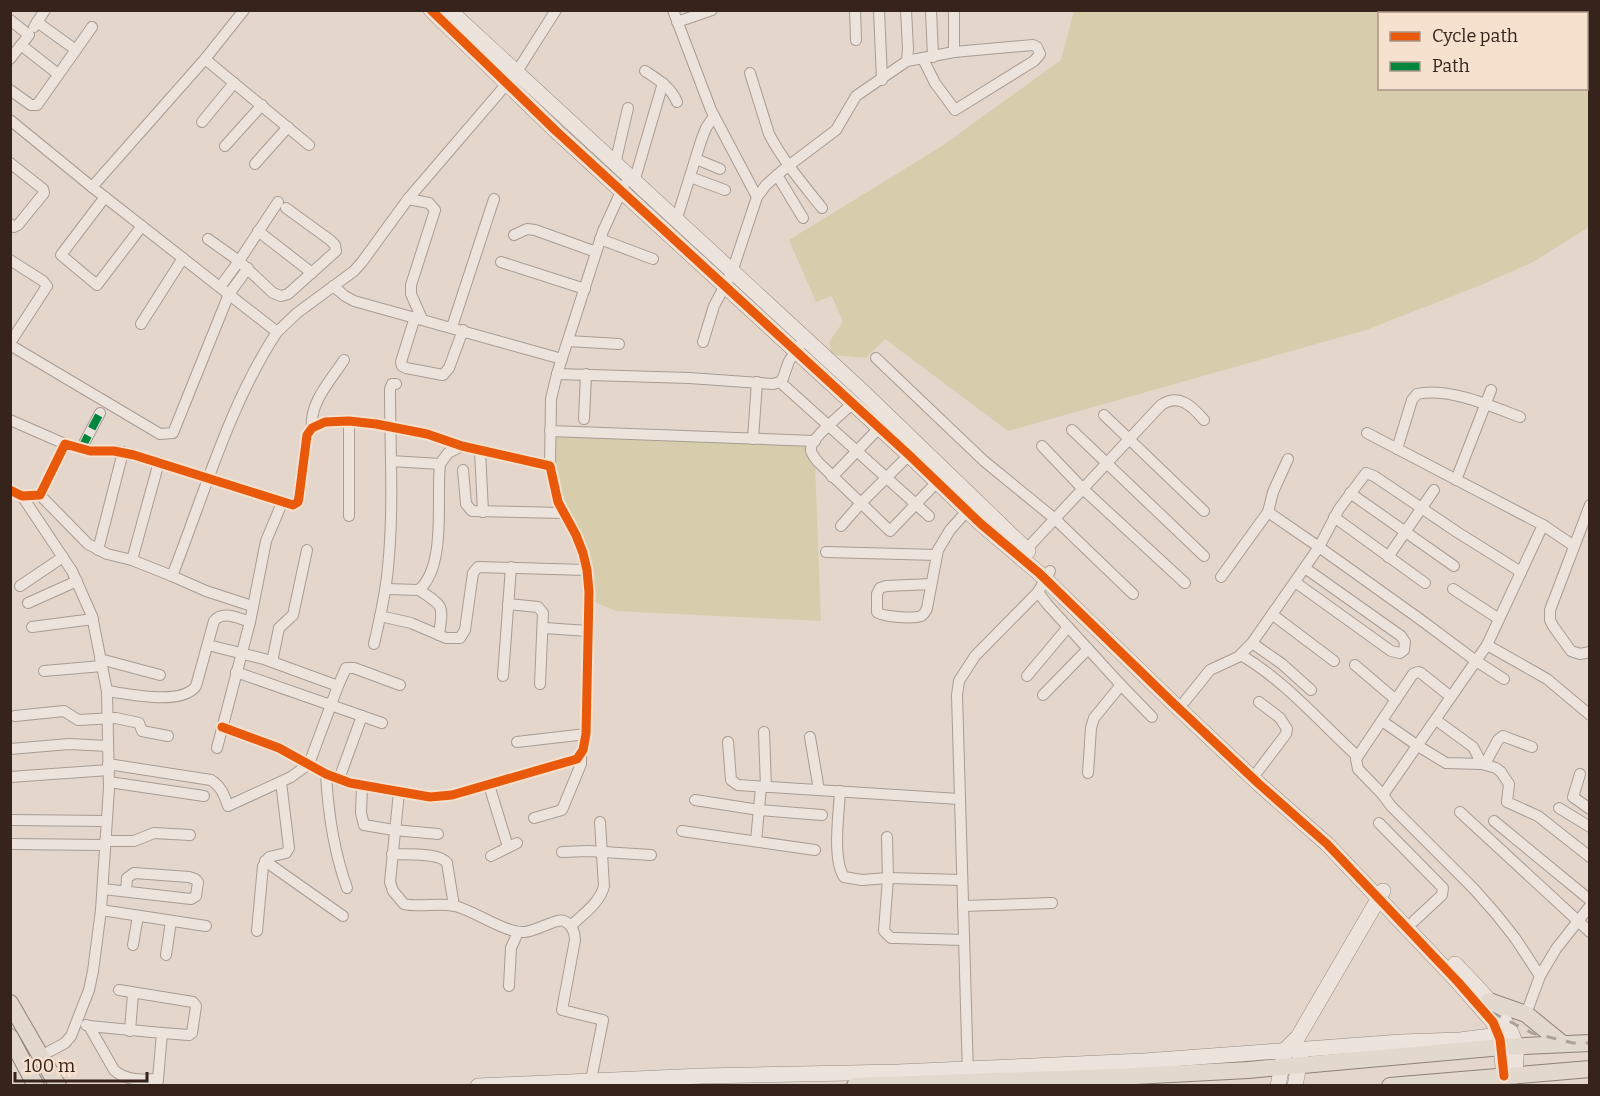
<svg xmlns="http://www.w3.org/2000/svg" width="1600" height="1096" font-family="Bitter,serif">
  <rect width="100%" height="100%" fill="#e4d6ca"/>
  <g fill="#d7cdac" fill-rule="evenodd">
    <path d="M1074 11H1589V227L1533 262 1481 285 1366 330 1008 431 885 339 866 358 834 355 831 351 829 342 843 322 832 296 816 302 789 240 942 146 1061 60ZM1380 14H1586V88H1380Z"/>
    <polygon points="556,432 809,438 815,463 821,621 616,611 595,602 589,554 555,477"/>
  </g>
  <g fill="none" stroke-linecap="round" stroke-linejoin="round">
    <g stroke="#a89c94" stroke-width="12">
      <g id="street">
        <polyline points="673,10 711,110 757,197 732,272 714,306 703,342"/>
        <polyline points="855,10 856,40"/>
        <polyline points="879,10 882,80"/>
        <polyline points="906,10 908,49 907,61"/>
        <polyline points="931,10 933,57"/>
        <polyline points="954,10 954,52"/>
        <polyline points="10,20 29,35 21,45 58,74"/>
        <polyline points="37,22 76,50"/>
        <polyline points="677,22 712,10"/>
        <polyline points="34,27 45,10"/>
        <polyline points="10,59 21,45"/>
        <polyline points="205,59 309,145"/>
        <path d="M645 71C657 79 671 87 677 102"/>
        <path d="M750 73 769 134C783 161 803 184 822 208"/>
        <polyline points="10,90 31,105 37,105 92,27"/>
        <polyline points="10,120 92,187 277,332 297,313 354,271 362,262 408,199 516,73 556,10"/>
        <polyline points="202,122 234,83"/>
        <polyline points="225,146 262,105"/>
        <polyline points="696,159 720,169"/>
        <polyline points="10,163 43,189 44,193 18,225 14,227 10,224"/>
        <polyline points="255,164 288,127"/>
        <polyline points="615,164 628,108"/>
        <polyline points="777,175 803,218"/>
        <polyline points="690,177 725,190"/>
        <polyline points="634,182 663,83"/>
        <polyline points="92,187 205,59 244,10"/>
        <polyline points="105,197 61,255 97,285 142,226"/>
        <polyline points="757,197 766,185 783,170 836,130 856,96 907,61 954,52 1033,45 1037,47 1040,54 1034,61 955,110 935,83 923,59"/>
        <polyline points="408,199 429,203 435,210 411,285 411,294 422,319"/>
        <polyline points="278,202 239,261 273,293 281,296 288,294 336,251 335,245 330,240 286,208"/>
        <polyline points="676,221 701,141 706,128 714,116"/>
        <polyline points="258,231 312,273"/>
        <polyline points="514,235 527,229 535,230 596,252"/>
        <polyline points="208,239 239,261 220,287"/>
        <polyline points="600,239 653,259"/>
        <polyline points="10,260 43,281 47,286 10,343"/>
        <polyline points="501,262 585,289"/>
        <polyline points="333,286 345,296 354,301 562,359"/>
        <polyline points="415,317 401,362 402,366 406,368 443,375 449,368 463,330"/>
        <polyline points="141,324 183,258"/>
        <polyline points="452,327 494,199"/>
        <polyline points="568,341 619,344"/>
        <polyline points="10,345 160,434 173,433 229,294 248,268"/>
        <polyline points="876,358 984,461 1055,519 1133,594"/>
        <polyline points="557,374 689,378 773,384 780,382 783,378 789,361 805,338"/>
        <polyline points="780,382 929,516"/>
        <path d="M852 404C844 412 809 439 811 450 811 454 816 459 818 462L890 531 937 482"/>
        <polyline points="1104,415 1204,511"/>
        <polyline points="584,419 586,374"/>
        <polyline points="10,420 65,444"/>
        <polyline points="349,421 349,516"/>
        <path d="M312 428C309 403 331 380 344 360"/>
        <polyline points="1072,430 1204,556"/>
        <polyline points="550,431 815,441"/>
        <polyline points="1367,433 1543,525 1574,546"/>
        <polyline points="753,439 757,382"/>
        <polyline points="1042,446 1083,489 1185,583"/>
        <polyline points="81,449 100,413"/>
        <path d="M1397 449 1412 400 1417 394C1448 387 1491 406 1520 417"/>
        <polyline points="480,450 483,512"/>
        <polyline points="391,461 440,464"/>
        <polyline points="550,466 551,399 557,374 603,231 624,185"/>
        <polyline points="463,470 466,504 472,511 563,513"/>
        <polyline points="832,477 879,428"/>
        <polyline points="1456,480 1491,390"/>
        <polyline points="10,490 22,496 40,495 65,444 90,451 114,451 134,455 293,505 298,502 299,497 307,435 312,428 325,422 349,421 376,424 427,434 462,446 550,466 558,502 576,535 583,553 587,570 589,592 586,734 583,750 577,759 452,795 430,797 350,783 326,774 279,748 222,727"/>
        <polyline points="1350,493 1454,566"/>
        <path d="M40 495 88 544 107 554 132 560 172 576C204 495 229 405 277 332"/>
        <polyline points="22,496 72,571 92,616 107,691 109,788 101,910 93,971 89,990 71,1036 65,1043 41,1056"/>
        <polyline points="1590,505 1550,610 1550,620 1553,626 1571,651 1580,654 1590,652"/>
        <polyline points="1268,512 1273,492 1288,459"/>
        <polyline points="1334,517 1425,583"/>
        <polyline points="841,526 861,503 909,455"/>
        <polyline points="98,550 123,452"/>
        <polyline points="826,552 937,555"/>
        <path d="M1022 554 1161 405C1179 393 1192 406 1204 420"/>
        <polyline points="1388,557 1434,490"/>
        <polyline points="132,560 159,462"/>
        <polyline points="1050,571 1038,592 1047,604 1121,685"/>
        <polyline points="172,576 206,591 252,606"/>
        <polyline points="1221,577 1268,512 1319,547 1339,509 1366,473 1374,476 1457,532 1521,572"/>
        <polyline points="1295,582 1391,651 1400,653 1404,650 1405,642 1401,636 1305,568"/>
        <path d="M931 584 886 586 880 588 877 594V612C882 617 914 619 921 616 925 614 926 611 927 608L938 550 950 530 967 511"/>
        <polyline points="20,586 63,557"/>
        <path d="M386 589 419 590C447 565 436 499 440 464L448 453 462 446"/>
        <polyline points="1453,589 1499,619"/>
        <path d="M419 590C445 607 443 605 439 635"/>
        <polyline points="28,603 77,581"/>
        <polyline points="508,604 538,607 543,613 540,684"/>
        <polyline points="1273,615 1334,661"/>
        <polyline points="380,616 411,623 446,638 460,638 465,630 473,573 478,567 587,570"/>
        <polyline points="32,627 93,619"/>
        <polyline points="544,628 588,631"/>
        <polyline points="1252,643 1282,664 1311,690"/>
        <path d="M374 644C380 618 386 593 388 567 394 508 390 448 390 389L392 384H396"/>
        <polyline points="208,645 264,659 338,686"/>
        <polyline points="1487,645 1547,679 1590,715"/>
        <path d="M1241 655C1285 681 1319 721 1357 756"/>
        <polyline points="100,659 160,675"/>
        <polyline points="272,662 279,628 293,615 307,550"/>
        <polyline points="1355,665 1396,700"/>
        <polyline points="44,671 102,666"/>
        <polyline points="236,672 382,723"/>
        <polyline points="503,676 511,567"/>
        <polyline points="1027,676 1068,627"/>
        <path d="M107 691C129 694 182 706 196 686L214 621C223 610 238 618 250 622L266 541 282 503"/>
        <polyline points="1043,695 1088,649"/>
        <polyline points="1185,701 1210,670 1238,657 1252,643 1319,547 1421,620 1476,661 1504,679"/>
        <polyline points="15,716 64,711 78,720 116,718 139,723 142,731 168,736"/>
        <polyline points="1436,720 1473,747 1482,764"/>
        <polyline points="1382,721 1418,746 1446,763 1482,764 1496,768 1501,772 1509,784 1507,802 1538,816 1590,857"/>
        <polyline points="764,732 766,787"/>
        <polyline points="810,737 819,790"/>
        <polyline points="517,742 586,734"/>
        <polyline points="728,742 731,780 738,785 959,799"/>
        <polyline points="217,748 250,622"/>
        <polyline points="10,749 69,744 108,746"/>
        <path d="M108 764 211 780C222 787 224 795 228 806L291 777 309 764 338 686 346 668H354L400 685"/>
        <polyline points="1485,764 1498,740 1503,736 1532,747"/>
        <polyline points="1258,771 1286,734 1287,729 1280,718 1259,702"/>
        <polyline points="1088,773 1091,728 1094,718 1121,685 1152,717"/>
        <path d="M326 774C328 811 334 852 347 888"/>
        <polyline points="1580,774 1573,797 1590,809"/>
        <polyline points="10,777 109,770"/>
        <polyline points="339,779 362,716"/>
        <polyline points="109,782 204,796"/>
        <polyline points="489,785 508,847"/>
        <polyline points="362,786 361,813 364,825 394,830 438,834"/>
        <path d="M840 791C839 813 832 859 844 877L862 880 888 878 962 880"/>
        <path d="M399 792 390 882 393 891 404 904C420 908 438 902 455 906 475 911 505 933 524 932 535 932 556 918 564 921 572 924 575 933 575 940L562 1010 603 1020 591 1080"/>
        <polyline points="1383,795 1358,769 1356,759 1413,674 1418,672 1421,673 1451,697"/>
        <polyline points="695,800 759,810 822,815"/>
        <polyline points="1559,808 1590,827"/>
        <polyline points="1460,812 1578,921 1556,949 1540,976"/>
        <polyline points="534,818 562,810 581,764 581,754"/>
        <polyline points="10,820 106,821"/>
        <polyline points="1494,821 1590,900"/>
        <polyline points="1379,823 1443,888 1442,895 1414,921"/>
        <polyline points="682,831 815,850"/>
        <polyline points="887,837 888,878 884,931 891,938 897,938 964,940"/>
        <polyline points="105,841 134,841 154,833 190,835"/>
        <polyline points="756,841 761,787"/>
        <polyline points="10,844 105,845"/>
        <polyline points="562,852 588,851 651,855"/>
        <path d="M392 854C405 855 440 852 447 863L454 906"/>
        <polyline points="491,856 517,843"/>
        <polyline points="265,861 343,916"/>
        <polyline points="103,889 191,899 196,896 198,882 195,879 189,877 134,873 127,878 126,891"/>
        <polyline points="963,906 1052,903"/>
        <polyline points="1590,906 1578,921 1590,932"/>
        <polyline points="101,910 206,926"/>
        <path d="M571 926C583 914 600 903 604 886L600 822"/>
        <polyline points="257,931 263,866 269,857 286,853 289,848 281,782"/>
        <polyline points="133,945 138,916"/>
        <polyline points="166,955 171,921"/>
        <polyline points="509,986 511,948 518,932"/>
        <polyline points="119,990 193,1002 196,1006 192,1033 189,1035 162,1033"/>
        <polyline points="1526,1014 1540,976 1515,938 1496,914 1474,889 1391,806 1383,795 1487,645 1543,525"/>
        <path d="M86 1025 89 1026 114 1070C126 1081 142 1080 158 1079L157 1086"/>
        <polyline points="89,1026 162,1033 158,1079"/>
        <polyline points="130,1031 133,993"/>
        <polyline points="968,1075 957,695 959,681 975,656 1038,592"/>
      </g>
    </g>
    <g stroke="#988b83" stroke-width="16">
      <g id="secondary">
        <polyline points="431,10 556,131 909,455 981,524 1039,573 1174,704 1259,784 1327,844 1458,982 1493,1022 1500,1039 1504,1076"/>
        <polyline points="449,10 861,390 1028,551"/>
        <path d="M1455 964C1474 984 1511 1019 1516 1047 1517 1056 1515 1067 1515 1076"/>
        <polyline points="478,1086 702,1076 898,1072 1144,1061 1401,1042 1460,1040 1499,1035"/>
        <polyline points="1278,1086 1285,1050 1298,1037 1383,891"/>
        <polyline points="1295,1086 1301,1054"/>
      </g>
    </g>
    <g stroke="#8e817a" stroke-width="18">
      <g id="primary">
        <polyline points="1489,1001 1526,1014 1563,1044"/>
        <polyline points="10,1003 58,1086"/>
        <polyline points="10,1037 36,1086"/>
        <polyline points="855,1086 1115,1077 1248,1070 1502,1047 1590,1043"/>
        <polyline points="1390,1086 1590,1069"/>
      </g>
    </g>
    <use href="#street" stroke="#ebe3dc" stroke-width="10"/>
    <use href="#secondary" stroke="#ebe3dc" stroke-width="15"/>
    <use href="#primary" stroke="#e3d8cd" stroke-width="16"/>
    <polyline stroke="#aaa29c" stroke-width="3" stroke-dasharray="10 10" stroke-linecap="butt" points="432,10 1270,793 1332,852 1474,1003 1532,1033 1573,1043 1590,1043"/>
    <polyline stroke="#00873e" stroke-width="8" stroke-dasharray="15 8" stroke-linecap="butt" points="81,449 100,413"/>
    <g stroke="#f6e1cf" stroke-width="13">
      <g id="cycleway">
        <polyline points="431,10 556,131 909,455 981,524 1039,573 1174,704 1259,784 1327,844 1458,982 1493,1022 1500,1039 1504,1076"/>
        <polyline points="10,490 22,496 40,495 65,444 90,451 114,451 134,455 293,505 298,502 299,497 307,435 312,428 325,422 349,421 376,424 427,434 462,446 550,466 558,502 576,535 583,553 587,570 589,592 586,734 583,750 577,759 452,795 430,797 350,783 326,774 279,748 222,727"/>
      </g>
    </g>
    <use href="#cycleway" stroke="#e8590c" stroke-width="9"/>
  </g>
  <rect width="1600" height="1096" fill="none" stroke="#36231c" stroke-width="24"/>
  <rect x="1378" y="12" width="210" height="78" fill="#f6e1cf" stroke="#a99587" stroke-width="1.5"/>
  <rect x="1390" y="32" width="30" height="9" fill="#e8590c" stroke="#a99587" stroke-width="1.5"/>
  <text x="1432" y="42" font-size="18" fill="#36231c">Cycle path</text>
  <rect x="1390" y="62" width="30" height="9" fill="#00873e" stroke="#a99587" stroke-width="1.5"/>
  <text x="1432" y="72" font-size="18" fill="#36231c">Path</text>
  <path d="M15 1072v9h132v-9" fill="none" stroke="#36231c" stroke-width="3"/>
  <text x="24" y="1072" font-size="18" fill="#36231c" stroke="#f6e1cf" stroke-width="4.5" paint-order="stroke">100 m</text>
</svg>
